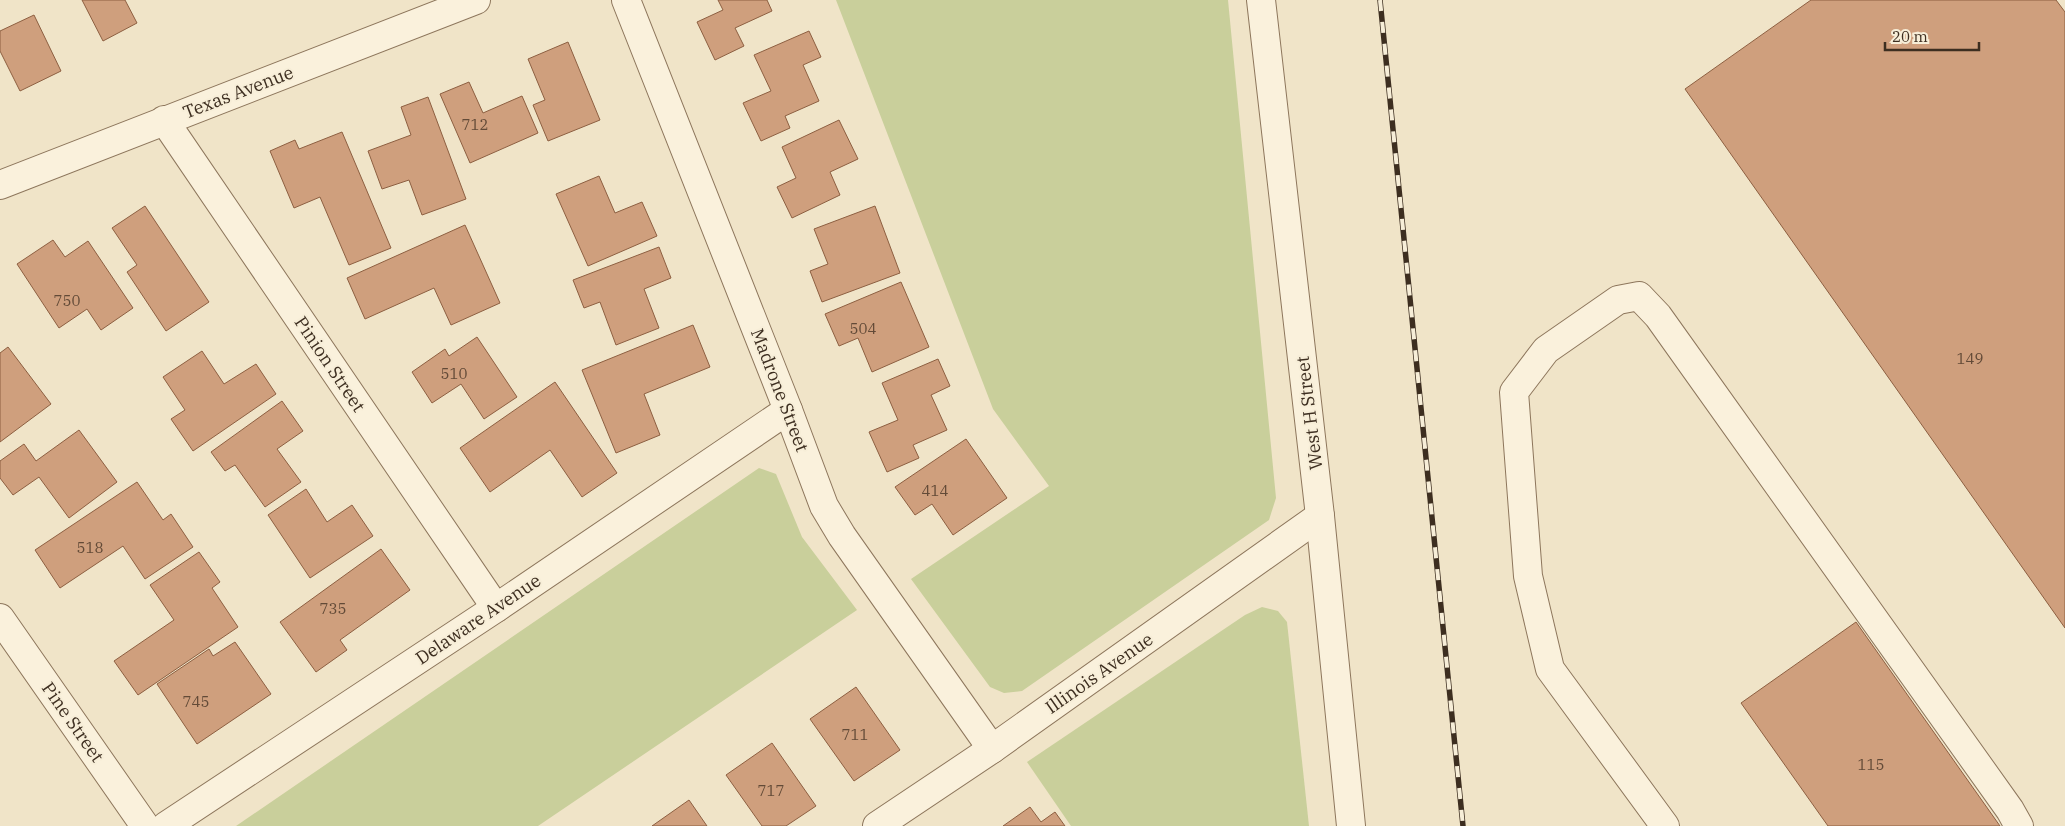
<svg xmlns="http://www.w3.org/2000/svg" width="2065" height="826" font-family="'IBM Plex Serif',serif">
  <rect width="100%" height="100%" fill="#f0e4c8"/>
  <g fill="#c9cf9b">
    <polygon points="836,0 1228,0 1276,498 1269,520 1022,691 1004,693 990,687 911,579 1049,486 993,409"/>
    <polygon points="759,468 776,474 802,537 857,610 538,826 236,826"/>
    <polygon points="1262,607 1278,611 1287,622 1309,826 1071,826 1027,762 1245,615"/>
  </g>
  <g fill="#cf9f7d" stroke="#8d5f41">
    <polygon points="82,0 125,0 137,23 103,41"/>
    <polygon points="718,0 767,0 772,11 735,28 744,46 715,60 697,22 723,10"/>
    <polygon points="1811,0 2056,0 2065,12 2065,628 1685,89"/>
    <polygon points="34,15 61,71 20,91 0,51 0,31"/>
    <polygon points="809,31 821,57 803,65 819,101 785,116 790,128 761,141 743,103 771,91 754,55"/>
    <polygon points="568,42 600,120 548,141 533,105 545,100 528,59"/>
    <polygon points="469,82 483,113 522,96 538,133 470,163 440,94"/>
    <polygon points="428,97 466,199 422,215 409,180 382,189 368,151 411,135 401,107"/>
    <polygon points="839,120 858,159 830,172 840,195 792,218 777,187 796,178 782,147"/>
    <polygon points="342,132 391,248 349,265 320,197 294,208 270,151 295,140 299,149"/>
    <polygon points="599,176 615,213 642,202 657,236 588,266 556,194"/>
    <polygon points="145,206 209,302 166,331 127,272 137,265 112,228"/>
    <polygon points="875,206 900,273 822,302 810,271 828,264 814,229"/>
    <polygon points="465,225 500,303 451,325 434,288 365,319 347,278"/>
    <polygon points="53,240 65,257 88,241 133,308 101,330 87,309 59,328 17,264"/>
    <polygon points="659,247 671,278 644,289 659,328 616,345 600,302 584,308 573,280"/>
    <polygon points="901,282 929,347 872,372 858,338 839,346 825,314"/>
    <polygon points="693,325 710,367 644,394 660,435 616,453 582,370"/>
    <polygon points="477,337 517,397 484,419 461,384 432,403 412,372 445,349 449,356"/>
    <polygon points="8,347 51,404 0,442 0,353"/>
    <polygon points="202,351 224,384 256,364 276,394 193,451 171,419 185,410 163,377"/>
    <polygon points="938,359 950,386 931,395 947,430 913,445 919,458 887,472 869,432 898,420 882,383"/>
    <polygon points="555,382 617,473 582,497 550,450 490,492 460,448"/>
    <polygon points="282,401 303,431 277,449 301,482 265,507 235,465 225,471 211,452"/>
    <polygon points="79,430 117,482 69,518 39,477 13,495 0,478 0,461 24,444 36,461"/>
    <polygon points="966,439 1007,498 953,535 932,504 915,515 895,487"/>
    <polygon points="137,482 163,520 171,514 193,547 145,579 123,546 60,588 35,550"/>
    <polygon points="306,489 327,522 352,505 373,536 310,578 268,515"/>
    <polygon points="381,549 410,590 340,640 347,650 316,672 280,622"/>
    <polygon points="199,552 220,582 212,588 238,627 138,695 114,661 174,620 150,585"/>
    <polygon points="1856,622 2000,826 1828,826 1741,703"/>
    <polygon points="235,642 271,694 197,744 157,684 209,649 213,656"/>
    <polygon points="856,687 900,750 854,781 810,719"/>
    <polygon points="772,743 816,806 786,826 762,826 726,775"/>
    <polygon points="689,800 707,826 652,826"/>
    <polygon points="1030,807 1041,822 1055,812 1065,826 1003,826"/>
  </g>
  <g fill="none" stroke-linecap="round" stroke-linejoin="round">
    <g stroke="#8d765c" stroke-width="30">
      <g id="minor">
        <polyline points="626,0 788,410 824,506 842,536 992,749"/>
        <polyline points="1261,0 1320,516 1351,826"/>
        <polyline points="164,120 496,608"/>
        <polyline points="0,185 476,0"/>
        <polyline points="0,618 145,826"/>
        <polyline points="166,826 496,608 788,410"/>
        <polyline points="877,826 992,749 1320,516"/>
        <polyline points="1665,826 1550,669 1528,576 1514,392 1546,350 1618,300 1639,296 1658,316 2010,810 2019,826"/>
      </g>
    </g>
    <use href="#minor" stroke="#faf1dc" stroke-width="28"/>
    <g stroke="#3d2e20" stroke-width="5.5">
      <polyline id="rail" points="1380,0 1463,826"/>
    </g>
    <use href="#rail" stroke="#f7eed8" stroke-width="4" stroke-dasharray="11" stroke-linecap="butt"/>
  </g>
  <g text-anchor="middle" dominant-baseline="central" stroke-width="4" stroke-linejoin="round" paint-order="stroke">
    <g font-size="15" fill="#624a37">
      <text x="475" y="124">712</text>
      <text x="67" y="300">750</text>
      <text x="863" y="328">504</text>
      <text x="1970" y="358">149</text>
      <text x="454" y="373">510</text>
      <text x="935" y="490">414</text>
      <text x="90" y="547">518</text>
      <text x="333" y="608">735</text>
      <text x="196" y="701">745</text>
      <text x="855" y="734">711</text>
      <text x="1871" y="764">115</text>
      <text x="771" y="790">717</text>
    </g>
    <g font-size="18" fill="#3d2e20" stroke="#f7eed8">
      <text transform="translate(238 92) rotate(-21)">Texas Avenue</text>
      <text transform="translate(330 364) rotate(56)">Pinion Street</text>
      <text transform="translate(780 390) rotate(69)">Madrone Street</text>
      <text transform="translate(1309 413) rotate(-97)">West H Street</text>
      <text transform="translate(478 619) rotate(-34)">Delaware Avenue</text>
      <text transform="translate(1099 673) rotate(-35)">Illinois Avenue</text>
      <text transform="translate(73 722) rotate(55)">Pine Street</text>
    </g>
  </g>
  <path d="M1885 42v8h94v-8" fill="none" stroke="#3d2e20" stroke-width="2.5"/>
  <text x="1892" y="42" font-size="15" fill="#3d2e20" stroke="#f7eed8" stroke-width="4" paint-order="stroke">20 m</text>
</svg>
